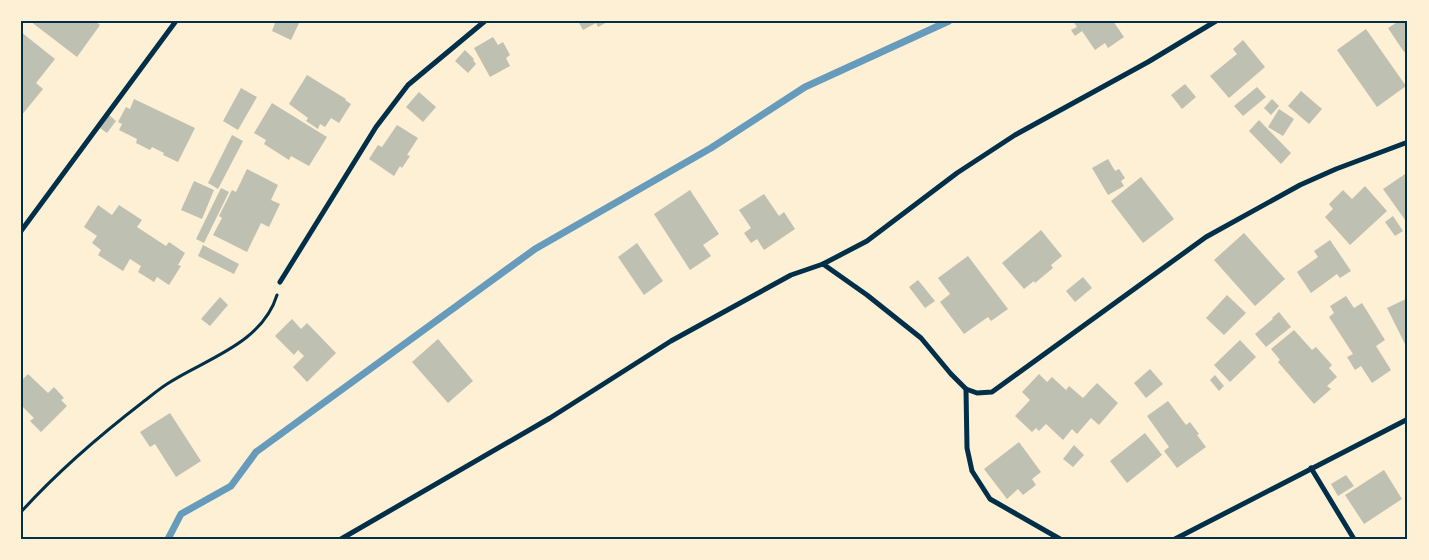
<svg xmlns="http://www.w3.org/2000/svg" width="1429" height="560" font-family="'Golos Text',sans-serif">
  <rect width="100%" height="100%" fill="#fdf0d5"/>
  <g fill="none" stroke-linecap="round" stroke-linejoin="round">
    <polyline stroke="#669bbc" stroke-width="7" points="168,539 181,514 231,486 256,452 535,249 711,148 805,87 949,21"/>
  </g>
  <g fill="#bec0b2">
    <polygon points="30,21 95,21 100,25 77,57"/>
    <polygon points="272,21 300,21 291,40 272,31 275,23"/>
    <polygon points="578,21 609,21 598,27 596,23 583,30"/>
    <polygon points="1073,21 1113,21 1124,37 1108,48 1105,43 1095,50 1082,31 1075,36 1071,30 1077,27"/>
    <polygon points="1399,21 1408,21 1408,49 1404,52 1388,28"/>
    <polygon points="1366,29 1406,86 1377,107 1337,50"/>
    <polygon points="21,32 55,59 36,83 43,89 21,116"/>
    <polygon points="493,37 498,45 503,42 510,55 506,58 510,66 490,77 474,48"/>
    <polygon points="1243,40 1265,67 1229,98 1210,76 1237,54 1233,49"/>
    <polygon points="465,50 474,59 473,60 476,64 468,73 455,61"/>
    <polygon points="307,75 346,99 345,100 351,104 339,123 331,118 325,127 320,124 318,129 306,121 308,118 289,104"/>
    <polygon points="1185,84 1196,97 1182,109 1171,95"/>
    <polygon points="1257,87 1266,97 1243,116 1234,106"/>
    <polygon points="241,88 257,97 238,130 223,121"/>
    <polygon points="1301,91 1322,109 1309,124 1288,106"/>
    <polygon points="419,92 436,107 423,122 406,107"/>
    <polygon points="134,99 195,128 178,162 163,155 164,153 152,147 150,150 136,143 137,139 119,130 122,124 118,122 126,107 130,109"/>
    <polygon points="1272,99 1279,106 1271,115 1264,108"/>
    <polygon points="272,103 327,137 309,166 291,156 289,160 264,144 266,140 254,133"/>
    <polygon points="1279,109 1294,119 1283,136 1268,127"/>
    <polygon points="109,115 116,121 107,133 100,128"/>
    <polygon points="1259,120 1291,153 1281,164 1249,131"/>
    <polygon points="397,125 418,138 407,155 410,156 402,168 400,166 394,176 369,159 378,145 382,147"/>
    <polygon points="232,135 243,141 218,189 208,183"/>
    <polygon points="1108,159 1115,171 1119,169 1125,178 1121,181 1124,186 1108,195 1092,168"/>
    <polygon points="247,169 278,185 271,200 280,204 269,227 261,223 247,252 213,235 222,218 219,216 232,190 236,192"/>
    <polygon points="1408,172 1408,224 1383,189"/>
    <polygon points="1141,177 1174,219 1143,243 1111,201"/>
    <polygon points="194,181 214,190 202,219 181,210"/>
    <polygon points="1365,186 1387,211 1350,245 1325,217 1333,209 1329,204 1343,190 1352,199"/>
    <polygon points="221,188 229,192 204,243 196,239"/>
    <polygon points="690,190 719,234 703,245 711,256 690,270 654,214"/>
    <polygon points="764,194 779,216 784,212 795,229 764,250 757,239 751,243 744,233 751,228 739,210"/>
    <polygon points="98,205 112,215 119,205 142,220 137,227 166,246 169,242 185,253 178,265 181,266 169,285 157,277 154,282 138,272 141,266 130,259 123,271 98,255 101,250 92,243 97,236 84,227"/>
    <polygon points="1393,216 1403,231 1395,236 1385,222"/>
    <polygon points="1041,230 1062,256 1051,265 1053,268 1035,283 1034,281 1024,289 1002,263"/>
    <polygon points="1244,233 1285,279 1255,306 1214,260"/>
    <polygon points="1330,240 1351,271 1340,278 1337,274 1311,293 1297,272 1318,257 1314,251"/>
    <polygon points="637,243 663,281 644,295 618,257"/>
    <polygon points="203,245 239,264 234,274 198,256"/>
    <polygon points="968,256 1008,309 991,321 988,317 964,334 940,302 950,294 938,278"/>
    <polygon points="1083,277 1092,288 1075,302 1066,291"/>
    <polygon points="918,280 935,301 925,308 909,287"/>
    <polygon points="1227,295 1246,313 1224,335 1206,318"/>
    <polygon points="1346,296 1354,308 1362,303 1385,340 1376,346 1391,370 1372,383 1361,366 1355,370 1347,357 1353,354 1329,317 1334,313 1330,306"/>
    <polygon points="220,297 228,305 210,326 201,319"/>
    <polygon points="1408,298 1408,342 1405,344 1387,308"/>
    <polygon points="1279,312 1291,327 1266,347 1255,334 1273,319 1272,318"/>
    <polygon points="292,319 301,329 307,323 336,353 307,382 293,367 304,356 298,350 294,355 275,336"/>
    <polygon points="1294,330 1312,350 1316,347 1332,365 1329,368 1337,377 1327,386 1331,389 1314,404 1278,362 1280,360 1271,349"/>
    <polygon points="438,339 473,381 448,403 412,362"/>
    <polygon points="1240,340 1256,357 1230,382 1214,365"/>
    <polygon points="1150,369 1163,384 1146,398 1134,383"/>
    <polygon points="28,374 48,393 54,387 64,398 61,400 67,406 41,432 30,421 34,418 21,405 21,381"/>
    <polygon points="1039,374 1047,382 1052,377 1066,390 1069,386 1083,398 1097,383 1118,403 1099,425 1091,418 1077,434 1072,429 1063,440 1046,424 1039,431 1036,428 1032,432 1015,416 1030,400 1022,392"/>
    <polygon points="1215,375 1224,386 1219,391 1210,380"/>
    <polygon points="1168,401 1186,425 1190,422 1199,434 1197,435 1206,447 1177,468 1164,451 1169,447 1147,416"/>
    <polygon points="170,413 201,461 176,477 155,444 150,447 140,432"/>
    <polygon points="1145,433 1162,455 1127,483 1110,461"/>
    <polygon points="1019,442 1041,472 1032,479 1036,485 1023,495 1018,489 1007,499 984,469"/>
    <polygon points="1074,445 1084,455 1073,467 1063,459"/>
    <polygon points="1384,470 1402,499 1364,524 1345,495"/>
    <polygon points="1346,475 1354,486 1338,496 1331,484"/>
  </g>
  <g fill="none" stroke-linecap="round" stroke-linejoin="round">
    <path stroke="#003049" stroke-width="3" d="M21 512C58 471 99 436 143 402 151 396 159 389 167 384 205 359 262 344 277 295"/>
    <g stroke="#003049" stroke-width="5">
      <polyline points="21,231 176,21"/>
      <polyline points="823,264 867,241 957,173 1015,135 1148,62 1216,21"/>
      <polyline points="280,282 376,127 408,85 485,21"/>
      <polyline points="966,389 967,448 972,471 990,499 1060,539"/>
      <polyline points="1311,468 1354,539"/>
      <polyline points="341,539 550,418 671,341 791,275 823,264 867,295 921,338 951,374 966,389 977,393 992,392 1206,237 1300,185 1336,169 1408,142"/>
      <polyline points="1175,539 1408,419"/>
    </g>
  </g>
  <rect width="1429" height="560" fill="none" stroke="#fdf0d5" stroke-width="45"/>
  <rect x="22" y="22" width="1384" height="516" fill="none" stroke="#003049" stroke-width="2"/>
</svg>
